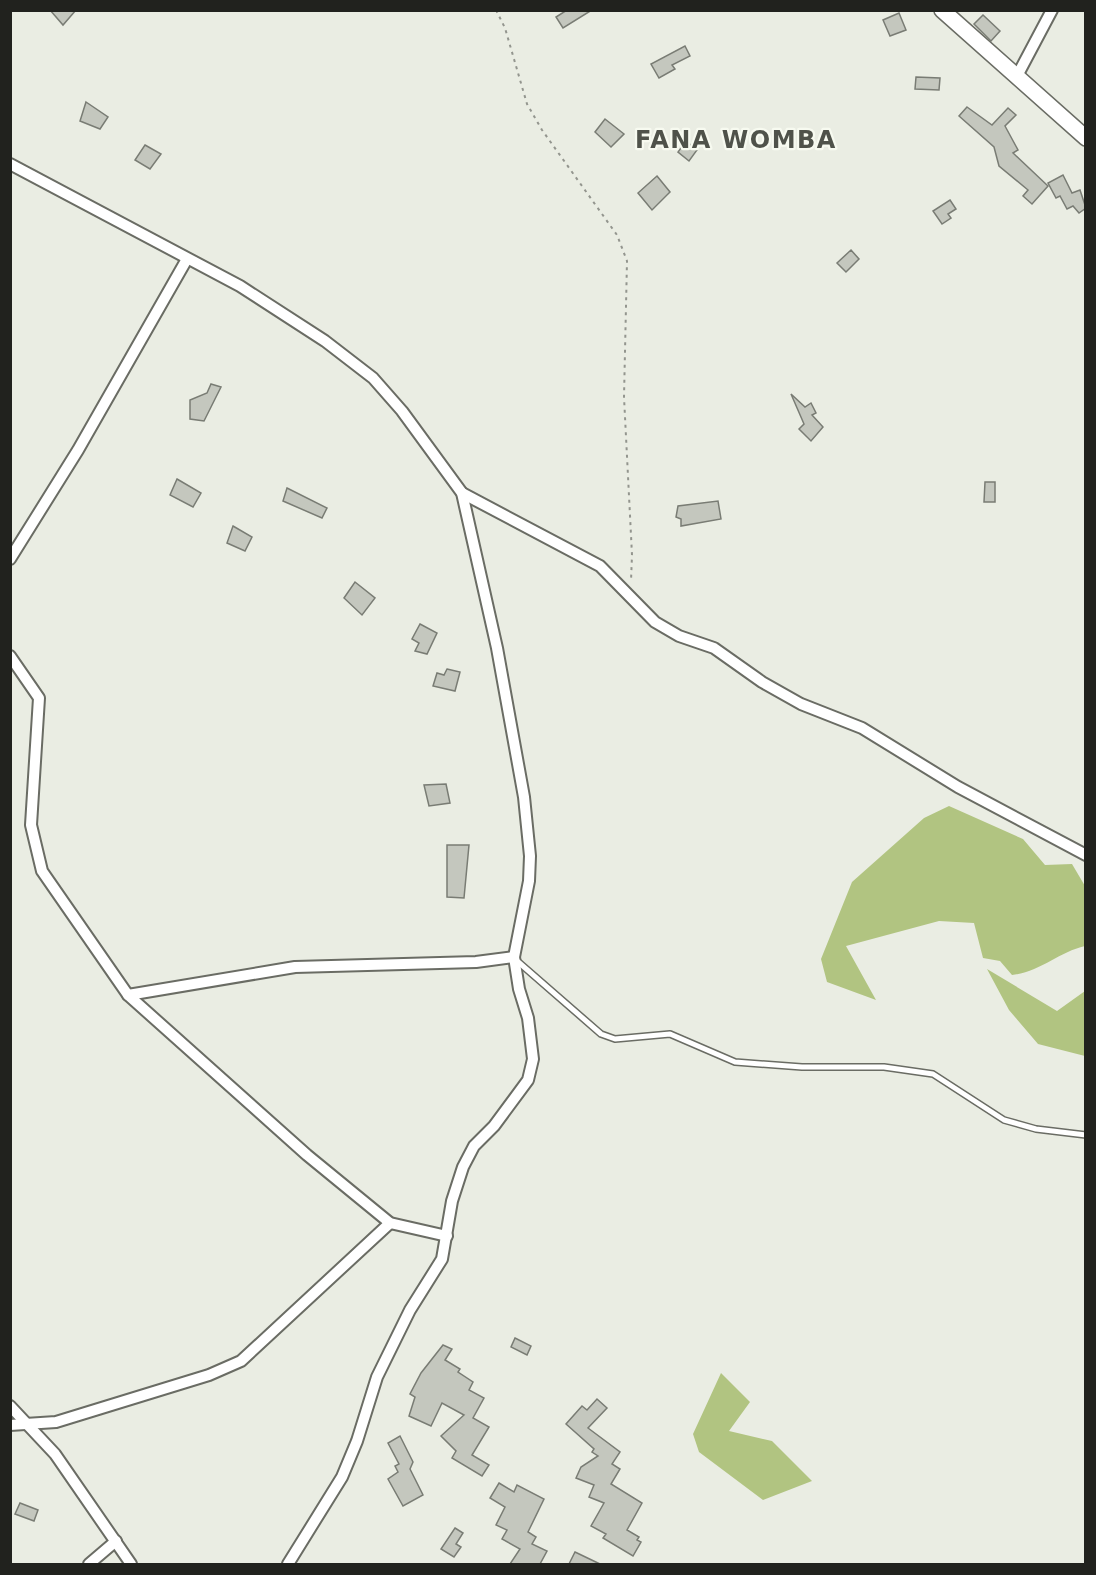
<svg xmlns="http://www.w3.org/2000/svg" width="1096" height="1575" font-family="'DejaVu Sans',sans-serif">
  <rect width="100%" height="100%" fill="#eaede3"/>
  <g fill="#b1c481">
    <path d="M949 806 1023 839 1045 865 1072 864 1085 886V946C1059 952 1040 972 1012 975L1000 961 983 958 974 923 939 921 846 946 876 1000 827 982 821 959 852 882 924 818Z"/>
    <polygon points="987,969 1057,1011 1085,991 1085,1056 1038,1044 1009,1010"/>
    <polygon points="721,1373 750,1402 729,1431 772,1441 812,1481 763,1500 699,1452 693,1434"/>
  </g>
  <g fill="#c4c7be" stroke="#797c74" stroke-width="1.5">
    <polygon points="50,10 76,10 63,25"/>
    <polygon points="567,10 592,10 563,28 556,17"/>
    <polygon points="899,13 906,30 890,36 883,20"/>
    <polygon points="983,15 1000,31 991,41 974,24"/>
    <polygon points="685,46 690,56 672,65 675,69 659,78 651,64"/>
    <polygon points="916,77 940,78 939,90 915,89"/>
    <polygon points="86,102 108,117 100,129 80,121"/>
    <polygon points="967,107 992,125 1008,108 1016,115 1005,126 1018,150 1013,153 1048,186 1032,204 1023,196 1028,190 999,166 994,147 959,116"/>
    <polygon points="605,119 624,134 611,147 595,132"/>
    <polygon points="686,141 697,150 689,161 678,152"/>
    <polygon points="145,145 161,154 150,169 135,160"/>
    <polygon points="1063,175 1072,193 1080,190 1086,208 1079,213 1073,206 1067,209 1060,196 1056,198 1048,183"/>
    <polygon points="657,176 670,192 652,210 638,193"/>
    <polygon points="950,200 956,209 948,214 951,218 942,224 933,211"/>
    <polygon points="851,250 859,259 846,272 837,263"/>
    <polygon points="211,384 221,387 204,421 190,419 190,400 207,393"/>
    <polygon points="791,394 805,407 811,403 816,413 812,415 823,427 811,441 799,429 804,424"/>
    <polygon points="177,479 201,493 193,507 170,495"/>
    <polygon points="985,482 995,482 995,502 984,502"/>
    <polygon points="287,488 327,508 322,518 283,501"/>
    <polygon points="718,501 721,519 681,526 681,519 676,517 678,506"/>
    <polygon points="233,526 252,537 245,551 227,543"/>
    <polygon points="355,582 375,598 362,615 344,598"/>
    <polygon points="420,624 437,633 427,654 415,651 419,643 412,639"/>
    <polygon points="447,669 460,672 455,691 433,686 437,673 444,675"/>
    <polygon points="446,784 450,803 429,806 424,785"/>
    <polygon points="447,845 469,845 464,898 447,897"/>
    <polygon points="515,1338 531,1346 527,1355 511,1347"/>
    <polygon points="443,1345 452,1349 445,1360 460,1369 458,1372 473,1382 469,1390 484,1398 473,1418 489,1427 472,1455 489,1465 482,1476 452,1458 456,1451 441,1436 464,1415 442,1403 431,1426 409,1416 415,1397 410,1394 421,1373"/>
    <polygon points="597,1399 607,1408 588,1428 620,1452 612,1464 620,1469 611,1484 642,1503 627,1530 639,1537 637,1540 641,1542 633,1556 603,1538 606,1534 591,1526 604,1503 589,1497 594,1485 576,1478 581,1467 598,1456 592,1452 594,1449 566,1424 582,1406 587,1410"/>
    <polygon points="400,1436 413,1462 410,1469 423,1495 403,1506 388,1479 398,1472 395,1466 399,1464 388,1443"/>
    <polygon points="499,1483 514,1492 517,1485 544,1499 528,1532 536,1537 532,1544 547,1551 540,1564 510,1564 520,1549 502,1539 507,1530 496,1525 505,1507 490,1498"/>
    <polygon points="20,1503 38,1510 34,1521 15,1514"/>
    <polygon points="455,1528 463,1533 456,1544 461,1547 454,1557 441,1549"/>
    <polygon points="575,1552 600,1564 569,1564"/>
  </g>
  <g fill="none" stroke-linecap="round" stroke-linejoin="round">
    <g stroke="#6a6c64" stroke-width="8">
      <polyline id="service" points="516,960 601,1034 615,1039 670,1034 735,1062 802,1067 884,1067 933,1074 1004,1120 1036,1129 1086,1135"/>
    </g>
    <g stroke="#6a6c64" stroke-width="14">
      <g id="minor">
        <polyline points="1016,78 1052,10"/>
        <polyline points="10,164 240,286 325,341 373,378 402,411 462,493 497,648 524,797 530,856 529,881 514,957 519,989 528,1018 533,1059 528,1080 494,1126 474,1146 463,1167 452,1201 442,1259 410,1310 377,1377 357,1441 342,1477 288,1564"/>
        <polyline points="462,493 600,566 655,622 679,636 714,648 762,682 801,704 862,728 958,787 1086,855"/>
        <polyline points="10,559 78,450 187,259"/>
        <polyline points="10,656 39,698 31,825 42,871 128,995 307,1155 390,1223 447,1236"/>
        <polyline points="128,995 295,967 476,962 514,957"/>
        <polyline points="10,1406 55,1454 131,1564"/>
        <polyline points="10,1425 56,1422 209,1375 241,1361 390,1223"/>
        <polyline points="89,1564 116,1541"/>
      </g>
    </g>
    <g stroke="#6a6c64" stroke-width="18">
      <polyline id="secondary" points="942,10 1086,138"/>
    </g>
    <polyline stroke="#93958e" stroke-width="2" stroke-dasharray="3 4.5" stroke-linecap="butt" points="496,10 505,28 527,104 542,130 617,235 627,261 624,397 632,555 631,581"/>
    <use href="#service" stroke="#fff" stroke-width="5"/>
    <use href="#minor" stroke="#fff" stroke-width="10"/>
    <use href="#secondary" stroke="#fff" stroke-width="15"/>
  </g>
  <g text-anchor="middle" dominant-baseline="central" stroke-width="4.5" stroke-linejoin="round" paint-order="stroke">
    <g font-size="24" font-weight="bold" letter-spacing="1.5" fill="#4f524a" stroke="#f7faf0">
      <text x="736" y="140">FANA WOMBA</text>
    </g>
  </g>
  <rect width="1096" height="1575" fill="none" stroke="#21221e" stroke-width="24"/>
</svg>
